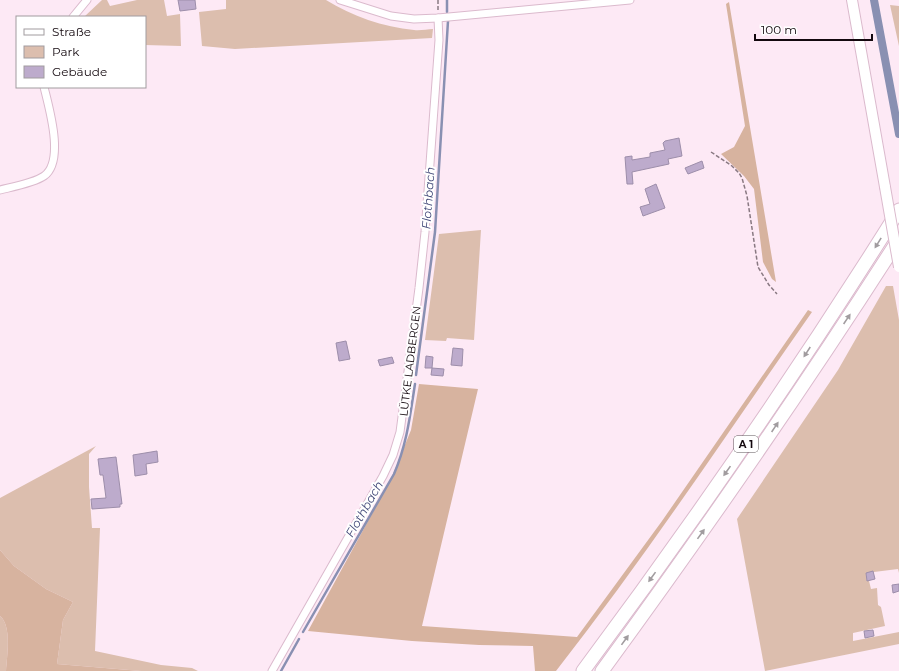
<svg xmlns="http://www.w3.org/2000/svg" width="899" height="671" font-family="Montserrat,sans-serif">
  <rect width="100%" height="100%" fill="#fde9f5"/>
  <g fill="#dcbeae">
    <polygon points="102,0 107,0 110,6 137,0 164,0 167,16 180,14 181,46 145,45 145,17 84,17"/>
    <path d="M226 0H326C352 16 383 27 414 30 420 31 427 29 433 29L432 38 235 49 202 46 199 12 226 9Z"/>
    <polygon points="890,5 899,6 899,46"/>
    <polygon points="481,230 474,340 447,338 446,341 425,340 439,234"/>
    <polygon points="886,286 893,286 899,320 899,573 898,569 866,573 867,581 869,581 871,589 877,588 878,605 881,607 885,626 853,633 853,641 899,632 899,644 765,671 737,519 838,370"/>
    <polygon points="96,446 89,454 89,487 92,528 100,528 95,651 161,665 192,668 198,671 141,671 57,664 63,620 73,602 46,589 14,566 0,550 0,498"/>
    <path d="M0 616C12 626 7 656 6 671H0Z"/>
  </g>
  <g fill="#d7b39f">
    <polygon points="729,2 776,282 772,279 763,262 754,189 744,176 721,154 734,147 745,126 726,4"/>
    <path d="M808 310 812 312C728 432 647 555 556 671H535L533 646 479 645 412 641 308 631 391 479 411 430 419 384 478 389 422 626 577 637 662 521Z"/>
    <path d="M0 550 14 566 46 589 73 602 63 620 57 664 141 671H6C7 656 12 626 0 616Z"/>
  </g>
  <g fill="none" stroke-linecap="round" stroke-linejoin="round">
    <g stroke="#8990b2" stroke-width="2.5">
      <polyline points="447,12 447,0"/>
      <polyline points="416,375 435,232 448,21"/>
      <path d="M303 632 394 474C407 444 410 416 415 384"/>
      <polyline points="281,671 299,639"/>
    </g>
    <polyline stroke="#8990b2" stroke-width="8" points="874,0 899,134"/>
  </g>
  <g fill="#bdabcc" stroke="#9d8eaa">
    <polygon points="178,0 195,0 196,9 180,11"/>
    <polygon points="679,138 682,156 668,159 669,164 632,172 633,184 627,184 625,157 632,156 632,160 650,157 650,153 665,150 663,143 665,141"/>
    <polygon points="702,161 704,168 688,174 685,168"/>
    <polygon points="656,184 665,208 643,216 640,207 650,204 645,189"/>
    <polygon points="346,341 350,359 339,361 336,343"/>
    <polygon points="453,348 463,349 462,366 451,365"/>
    <polygon points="426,356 433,357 432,368 444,369 443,376 431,375 432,368 425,368"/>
    <polygon points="392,357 394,363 380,366 378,360"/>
    <polygon points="157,451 158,462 146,464 147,474 135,476 133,455"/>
    <polygon points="116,457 122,504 120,504 120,507 92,509 91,499 106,498 103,475 100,475 98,459"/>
    <polygon points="873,571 875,579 867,581 866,573"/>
    <polygon points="899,584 899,591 893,593 892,585"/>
    <polygon points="873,630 874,636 865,638 864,631"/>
  </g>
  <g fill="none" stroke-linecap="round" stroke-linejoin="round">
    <g stroke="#dbbacd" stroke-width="9">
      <g id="street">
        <polyline points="340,0 391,16 414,19 438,18 630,0"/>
        <polyline points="73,17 87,0"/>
        <path d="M0 190C12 187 34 183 44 176 65 161 49 108 44 87"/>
        <polyline points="272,671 383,476 393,455 400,432 419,288 425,232 439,40 438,18"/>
      </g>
    </g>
    <g stroke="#dbbacd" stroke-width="12">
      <polyline id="secondary" points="852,0 885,187"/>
    </g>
    <g stroke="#dbbacd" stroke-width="15">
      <g id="highway">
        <path d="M583 671C694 522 800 368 899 210"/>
        <path d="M602 671C705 530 805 386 899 239"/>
      </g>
    </g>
    <g stroke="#897982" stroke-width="1.5" stroke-dasharray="4 2" stroke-linecap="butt">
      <polyline points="438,10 438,0"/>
      <polyline points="711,152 732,166 739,173 742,178 747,196 758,267 769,285 777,294"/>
    </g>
    <use href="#street" stroke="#fff" stroke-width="7"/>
    <use href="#secondary" stroke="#fff" stroke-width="10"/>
    <use href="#highway" stroke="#fff" stroke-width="13"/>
    <g stroke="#dbbacd" stroke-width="12" stroke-linecap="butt">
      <polyline id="secondary-bridge" points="885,187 899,267"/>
    </g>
    <use href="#secondary-bridge" stroke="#fff" stroke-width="10"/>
  </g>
  <defs><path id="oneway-solid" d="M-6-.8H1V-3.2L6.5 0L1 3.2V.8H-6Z"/></defs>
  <g fill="#a19c9f">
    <use href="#oneway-solid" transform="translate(878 243) rotate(122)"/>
    <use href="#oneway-solid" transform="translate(847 319) rotate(-56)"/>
    <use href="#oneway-solid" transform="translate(807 352) rotate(123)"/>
    <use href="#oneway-solid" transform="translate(775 427) rotate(-56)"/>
    <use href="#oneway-solid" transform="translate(727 471) rotate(125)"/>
    <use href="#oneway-solid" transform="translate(701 534) rotate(-54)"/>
    <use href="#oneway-solid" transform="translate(652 577) rotate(126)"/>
    <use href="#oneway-solid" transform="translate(625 640) rotate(-54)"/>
  </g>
  <g text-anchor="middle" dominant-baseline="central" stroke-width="4" stroke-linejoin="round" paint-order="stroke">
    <rect fill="#fff" stroke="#5a5256" stroke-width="1" x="734" y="436" width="24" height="16" rx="3"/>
    <g font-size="10" font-weight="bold" fill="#13080e">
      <text x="746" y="444">A 1</text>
    </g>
    <g font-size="11" fill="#13080e" stroke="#fff">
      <text transform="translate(410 361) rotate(-83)">LÜTKE LADBERGEN</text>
    </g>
    <g font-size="12" font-style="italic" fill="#414878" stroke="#fff">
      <text transform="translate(428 198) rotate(-86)">Flothbach</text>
      <text transform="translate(364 509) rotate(-60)">Flothbach</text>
    </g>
  </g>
  <rect x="16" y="16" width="130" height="72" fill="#ffffff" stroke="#a19c9f"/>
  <rect x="24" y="29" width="20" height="6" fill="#ffffff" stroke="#a19c9f"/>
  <text x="52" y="36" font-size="12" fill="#13080e">Straße</text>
  <rect x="24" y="46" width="20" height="12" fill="#dcbeae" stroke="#a19c9f"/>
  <text x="52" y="56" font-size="12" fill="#13080e">Park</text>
  <rect x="24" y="66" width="20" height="12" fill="#bdabcc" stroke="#a19c9f"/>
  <text x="52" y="76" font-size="12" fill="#13080e">Gebäude</text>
  <path d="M755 34v6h117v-6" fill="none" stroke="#13080e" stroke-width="2"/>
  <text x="761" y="34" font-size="12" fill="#13080e" stroke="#ffffff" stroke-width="3" paint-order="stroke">100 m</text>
</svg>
